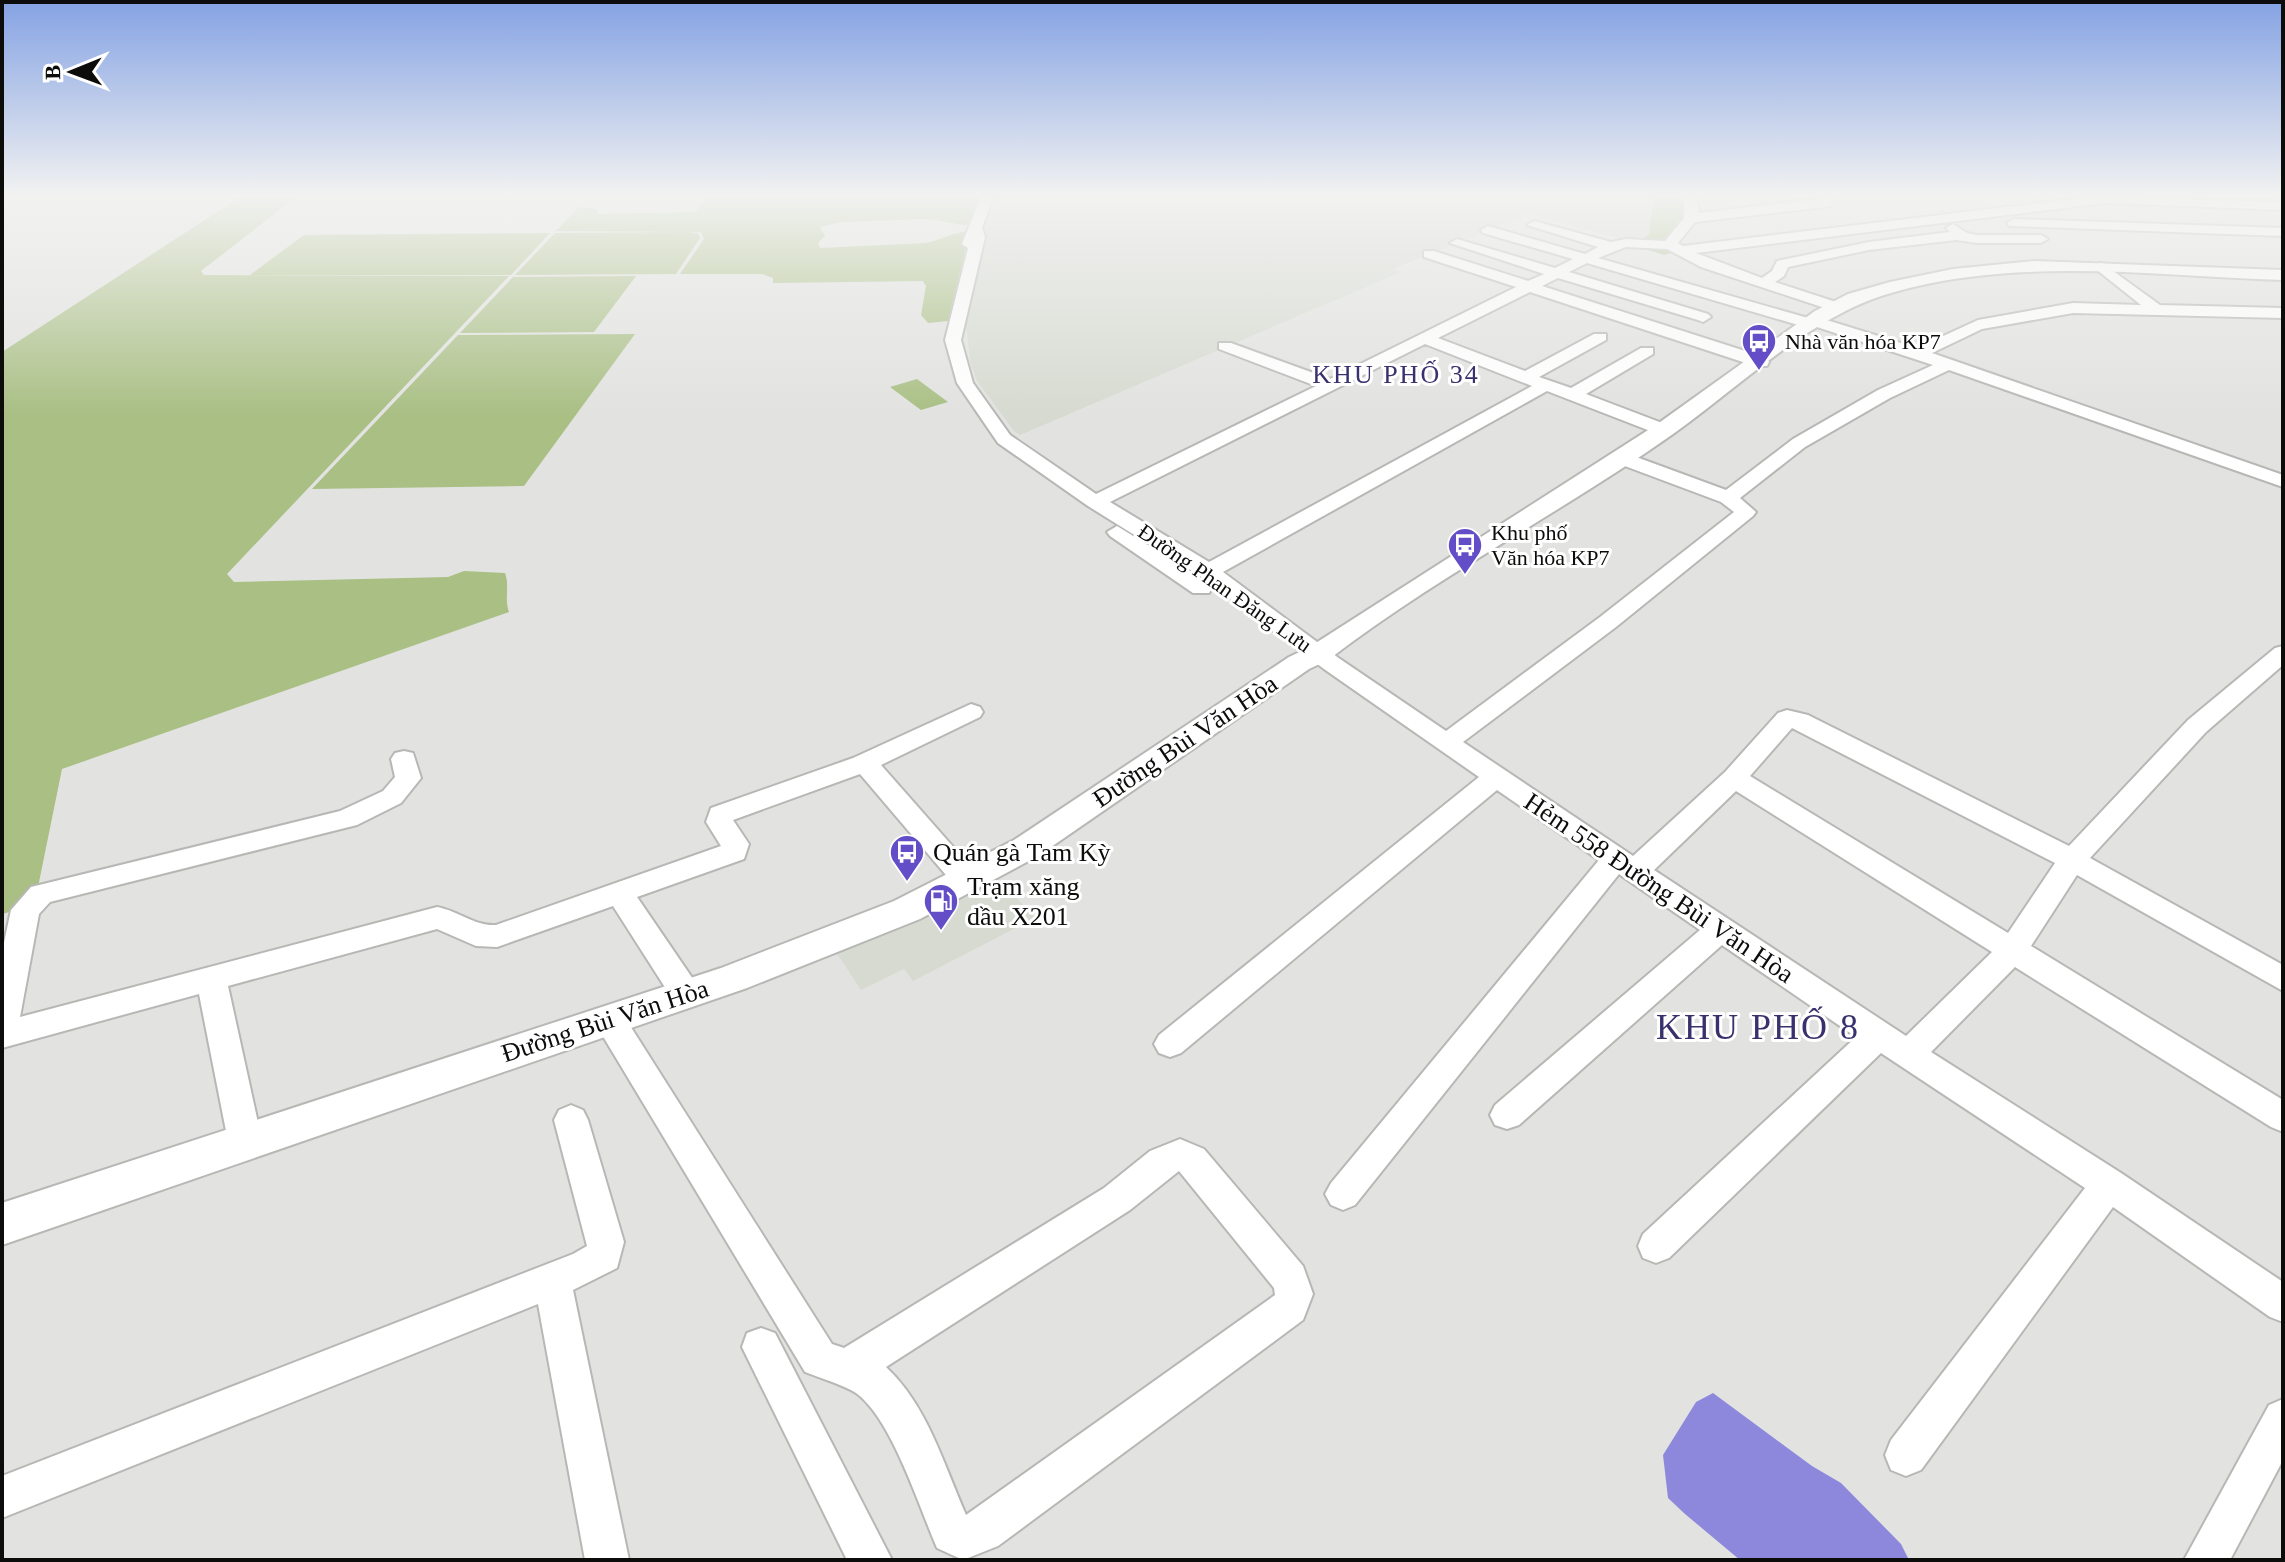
<svg xmlns="http://www.w3.org/2000/svg" width="2285" height="1562" font-family="'Times New Roman',serif">
  <rect width="100%" height="100%" fill="#e2e3e0"/>
  <g fill="#d6dad0">
    <polygon points="992,197 1654,197 1649,233 1644,238 1621,239 1529,214 1392,269 1401,272 1020,435 1014,431 977,381 970,362 967,331 961,315"/>
    <polygon points="995,875 1035,918 913,981 904,969 861,990 834,949"/>
  </g>
  <g fill="#a9bf84">
    <path d="M240 197H313H296L201 271 204 275 509 276 227 574 234 582 448 577 464 571 505 573C510 587 504 598 509 612L62 769 37 892 17 910 2 914V352Z"/>
    <path d="M707 197H982L972 225C954 225 941 220 924 219L841 222 820 227 825 236 818 243 820 248 925 243C942 240 952 232 970 231L948 321 928 323 921 315 926 286 923 281 773 283V278L762 274H680L704 239 701 232 556 231 579 207 597 209 598 214 695 212Z"/>
    <polygon points="1654,197 1686,197 1690,210 1667,239 1676,252 1664,255 1616,240 1644,238 1649,234"/>
    <polygon points="689,232 698,233 700,238 676,274 515,275 555,233"/>
    <polygon points="550,233 511,275 250,275 304,235"/>
    <polygon points="636,276 594,332 460,333 513,277"/>
    <polygon points="635,334 524,486 312,489 458,335"/>
    <polygon points="917,379 948,402 921,410 890,387"/>
  </g>
  <polygon fill="#8e88dc" points="1713,1393 1812,1466 1841,1483 1901,1544 1909,1560 1740,1560 1685,1514 1668,1498 1663,1455 1696,1402"/>
  <g fill="none" stroke-linecap="round" stroke-linejoin="round">
    <g stroke="#b7b8b5" stroke-width="4">
      <g id="minor">
        <path d="M981 197H993L982 228 985 237 961 340 973 383 1010 435 1096 494 1316 386 1219 349V343H1231L1330 379 1516 287 1424 257V251H1434L1528 281 1544 274 1450 243 1457 239 1555 268 1573 259 1483 233 1481 230 1488 226 1585 254 1598 247 1527 225 1534 221 1611 242 1626 239 1665 241 1684 218V197H1696L1699 213 1834 197 1830 206 1825 207 1695 222 1678 243 1683 246 2091 197 2283 202V210L2105 203 1696 253 1762 278 1772 271 1777 261 1869 242 1950 232 1946 228 1953 224 1967 233 1977 235H2041L2048 239 2041 243H1977L1956 240 1869 250 1788 267 1784 276 1775 282 1842 304V310L1837 312 1701 267 1667 249 1626 247 1598 258 1808 318H1820L1917 348 1978 320 2073 303 2141 305 2097 270V264L2102 263 2160 305 2283 308V318L2073 313 1982 329 1932 353 2283 475V487L1949 370 1890 398 1805 447 1740 498 1756 512 1753 516 1616 627 1463 742 1633 856 1725 772 1778 713 1787 710 1808 715 2069 846 2188 720 2275 648 2283 646V665L2206 732 2090 858 2283 965V991L2077 875 2031 946 2283 1100V1132L2271 1127 2015 967 1931 1052 2121 1173 2283 1282V1322L2270 1317 2113 1207 1921 1470 1906 1476 1891 1470 1885 1455 1891 1440 2085 1188 1881 1053 1669 1258 1656 1263 1643 1258 1638 1246 1643 1234 1856 1037 1722 945 1519 1125 1507 1129 1495 1125 1490 1115 1495 1105 1700 930 1619 874 1355 1205 1343 1210 1331 1205 1325 1194 1331 1183 1599 860 1497 790 1181 1053 1170 1057 1159 1053 1154 1044 1159 1035 1479 777 1324 669 1200 576 1088 506 998 443 957 383 945 340 968 248 962 244ZM1587 263 1805 327H1817L1933 365 1878 390 1793 439 1726 490 1628 454H1614L1612 458 1614 462 1721 502 1734 512 1600 617 1446 731 1340 659 1223 572 1547 391 1658 434H1670L1673 430 1670 426 1586 394 1653 354V348H1641L1571 388 1539 377 1606 340V334H1594L1525 371 1438 338 1530 292 1755 366H1767L1769 362 1767 358 1542 286 1558 278 1698 320 1703 322 1711 317 1708 314 1569 272ZM1425 344 1532 386 1209 562 1110 502ZM1792 728 2055 863 2008 933 1750 776ZM1736 791 1992 952 1906 1036 1654 870Z"/>
        <polygon points="2014,219 2283,228 2283,236 2009,226 2007,223"/>
        <polygon points="1117,526 1209,583 1212,588 1209,593 1193,593 1110,536 1107,532"/>
        <path d="M971 704 980 707 983 712 980 717 881 765 977 874 981 881 977 888 967 891 957 888 860 774 733 820 749 844 744 859 637 897 697 985 701 994 697 1003 686 1006 675 1003 613 906 497 947 476 946 437 929 228 986 262 1141 257 1152 245 1156 233 1152 228 1141 199 994 2 1048V952L11 910 31 887 340 811 383 791 395 777 391 759 395 753 404 751 413 753 421 778 401 803 357 825 50 902 39 914 20 1017 437 907C459 911 474 926 496 925L721 846 706 822 711 808 853 758Z"/>
        <path d="M609 1006 620 1010 832 1344 844 1348 1104 1188 1150 1151 1180 1139 1204 1149 1303 1266 1313 1294 1303 1320 998 1546 963 1560 937 1548C919 1507 892 1419 856 1393 844 1385 820 1378 805 1372L598 1028 593 1019 598 1010ZM1179 1171 1274 1288 1275 1295 966 1515C944 1465 927 1405 886 1367L1130 1210Z"/>
        <polygon points="571,1105 583,1110 588,1120 624,1242 617,1268 573,1290 629,1560 585,1560 538,1304 2,1518 2,1476 573,1254 587,1246 554,1120 559,1110"/>
        <polygon points="761,1328 775,1333 892,1560 847,1560 742,1347 747,1333"/>
        <polygon points="2283,1399 2283,1460 2230,1560 2184,1560 2269,1405"/>
      </g>
    </g>
    <g stroke="#b7b8b5" stroke-width="4">
      <path id="major" d="M2034 261 2283 270V280C2156 276 2014 256 1891 293 1810 316 1741 386 1673 434 1561 513 1437 576 1328 660L1309 669 1038 856 920 919 747 988 2 1245V1203L721 968 894 901 1014 840 1289 657 1308 648 1656 425 1815 311 1848 294 1890 282 1953 269Z"/>
    </g>
    <use href="#minor" fill="#fff" fill-rule="evenodd"/>
    <use href="#major" fill="#fff" fill-rule="evenodd"/>
  </g>
  <linearGradient id="sky" x2="0" y2="1"><stop stop-color="#84a2e3"/><stop offset="0.47" stop-color="#f2f2f1"/><stop offset="1" stop-color="#f2f2f1" stop-opacity="0"/></linearGradient>
  <rect width="2285" height="415" fill="url(#sky)"/>
  <defs>
    <g id="bus-pin" transform="scale(1.8)"><path d="M0 17L-7.5 6A9.5 9.5 0 1 1 7.5 6Z" fill="#634ec7" stroke="#fff"/><path d="M-5-6H5V4H4V6H2V4H-2V6H-4V4H-5ZM-3.5-4V0h7V-4ZM-3.5 1.2v1.5H-2V1.2ZM2 1.2v1.5H3.5V1.2Z" fill="#fff"/></g>
    <g id="fuel-pin" transform="scale(1.8)"><path d="M0 17L-7.5 6A9.5 9.5 0 1 1 7.5 6Z" fill="#634ec7" stroke="#fff"/><path d="M-5.5-6h7V0h2V4h1.3V-2.5L3-4.5l.8-.8L6-3V5H2.5V1h-1V6h-7ZM-4.2-4.7v3.2H.2V-4.7Z" fill="#fff"/></g>
  </defs>
  <g fill-rule="evenodd">
    <use href="#bus-pin" x="1759" y="341"/>
    <use href="#bus-pin" x="1465" y="545"/>
    <use href="#bus-pin" x="907" y="852"/>
    <use href="#fuel-pin" x="941" y="901"/>
  </g>
  <g text-anchor="middle" dominant-baseline="central" stroke-width="6" stroke-linejoin="round" paint-order="stroke">
    <g font-size="22" fill="#0c0c0b" stroke="#fff" text-anchor="start">
      <text x="1785" y="341">Nhà văn hóa KP7</text>
      <text x="1491" y="532">Khu phố<tspan x="1491" dy="25">Văn hóa KP7</tspan></text>
    </g>
    <g font-size="22" fill="#0c0c0b" stroke="#fff">
      <text transform="translate(1225 588) rotate(35)">Đường Phan Đăng Lưu</text>
    </g>
    <g font-size="26" letter-spacing="2" fill="#38316d" stroke="#fff">
      <text x="1396" y="374">KHU PHỐ 34</text>
    </g>
    <g font-size="26" fill="#0c0c0b" stroke="#fff">
      <text transform="translate(1185 741) rotate(-34)">Đường Bùi Văn Hòa</text>
      <text transform="translate(1659 888) rotate(34)">Hẻm 558 Đường Bùi Văn Hòa</text>
      <text transform="translate(605 1021) rotate(-18)">Đường Bùi Văn Hòa</text>
    </g>
    <g font-size="26" fill="#0c0c0b" stroke="#fff" text-anchor="start">
      <text x="933" y="852">Quán gà Tam Kỳ</text>
      <text x="967" y="886">Trạm xăng<tspan x="967" dy="30">dầu X201</tspan></text>
    </g>
    <g font-size="36" letter-spacing="2" fill="#38316d" stroke="#fff">
      <text x="1758" y="1027">KHU PHỐ 8</text>
    </g>
  </g>
  <rect width="2285" height="1562" fill="none" stroke="#0c0c0b" stroke-width="8"/>
  <g transform="translate(72 72) rotate(269)" stroke="#ffffff" stroke-width="6" paint-order="stroke">
  <path d="M0-6L14 30L0 20L-14 30Z" fill="#0c0c0b"/>
  <text y="-12" font-size="22" font-weight="bold" text-anchor="middle" fill="#0c0c0b">B</text>
  </g>
</svg>
